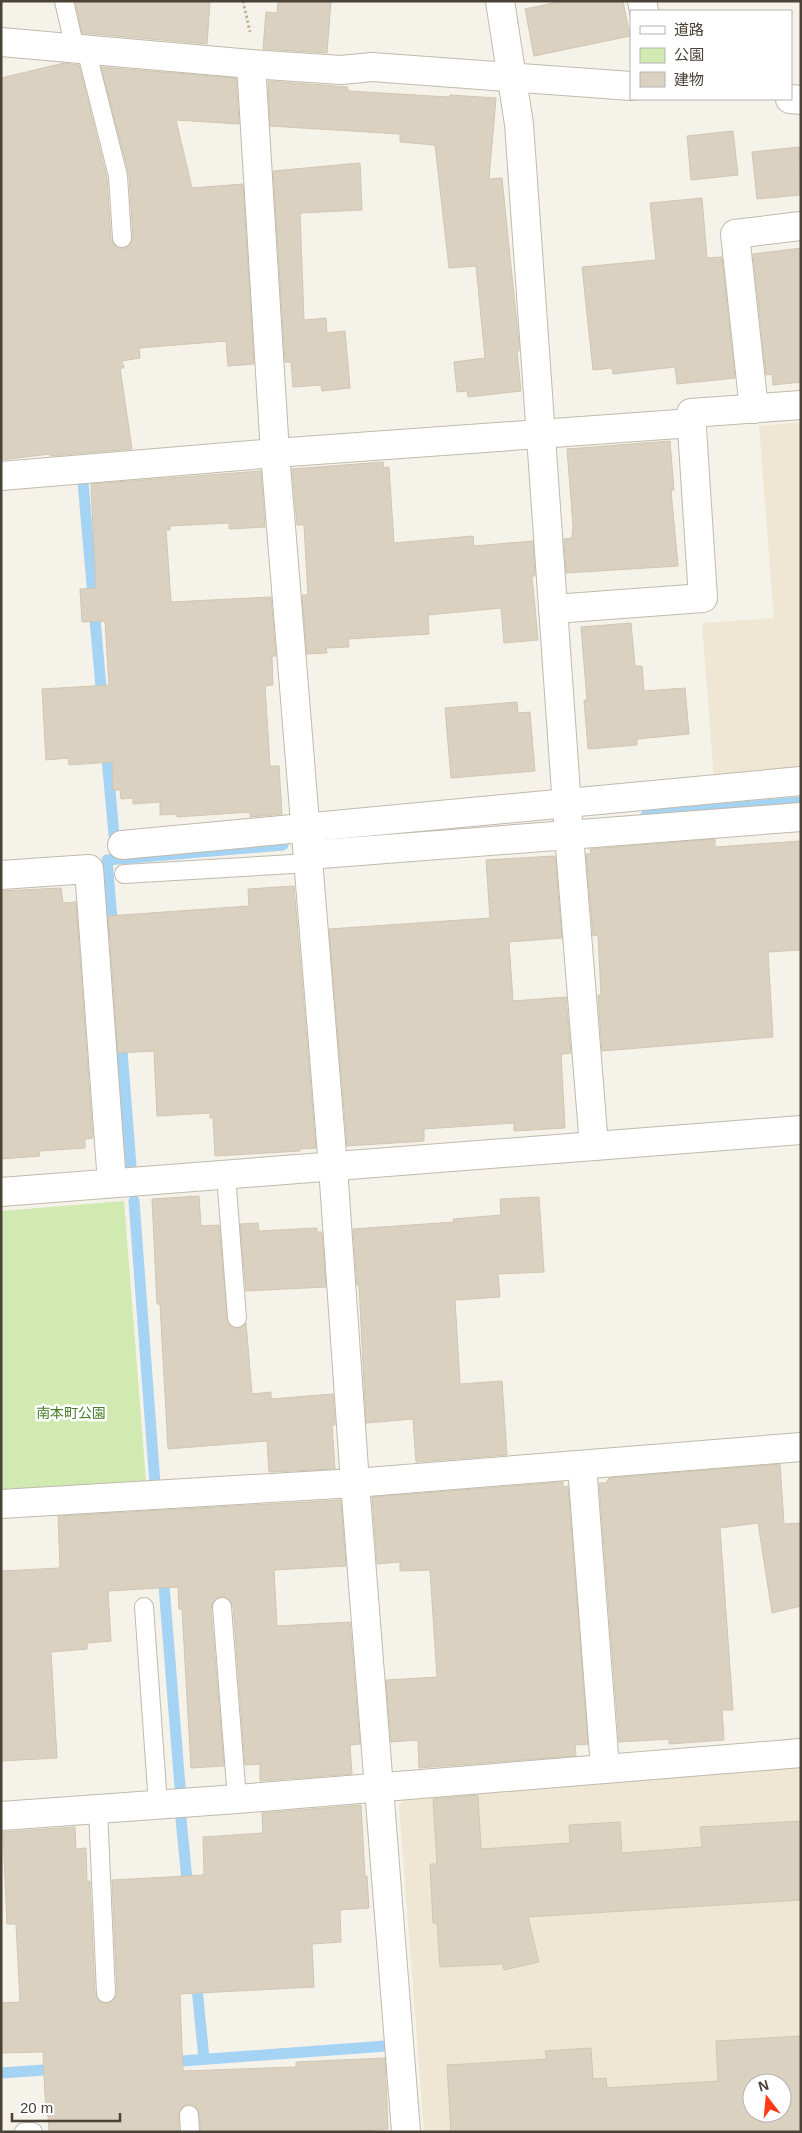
<svg xmlns="http://www.w3.org/2000/svg" width="802" height="2133" font-family="Arial,'Noto Sans JP',sans-serif">
  <rect width="100%" height="100%" fill="#f5f2ea"/>
  <g fill="#efe7d3" fill-rule="evenodd">
    <polygon points="801,422 801,772 714,779 702,623 774,618 759,426"/>
    <path d="M801 1765V2132H424L399 1805 410 1795ZM752 2083H782V2113H752Z"/>
  </g>
  <polygon fill="#d1eab1" points="124,1201 146,1481 1,1490 1,1211"/>
  <g fill="none" stroke-linecap="round" stroke-linejoin="round">
    <g stroke="#a5d3f3" stroke-width="11">
      <polyline points="83,482 102,699"/>
      <polyline points="106,747 114,835"/>
      <polyline points="646,815 801,802"/>
      <polyline points="113,931 107,860 283,845"/>
      <polyline points="121,1039 131,1166"/>
      <polyline points="134,1201 155,1484"/>
      <polyline points="163,1573 180,1787"/>
      <polyline points="181,1819 188,1890"/>
      <polyline points="196,1978 204,2059"/>
      <polyline points="168,2062 386,2046"/>
      <polyline points="1,2073 59,2069"/>
    </g>
  </g>
  <g fill="#dad1c1" stroke="#d2c6b1" fill-rule="evenodd">
    <polygon points="75,1 210,1 207,44 82,33"/>
    <polygon points="278,1 331,1 327,53 263,49 266,12 277,13"/>
    <polygon points="563,1 623,1 630,36 534,56 525,9"/>
    <polygon points="64,63 79,65 107,178 111,239 117,247 122,249 128,247 133,238 129,175 101,67 236,78 239,124 176,120 192,188 243,184 254,364 228,366 226,341 139,348 140,358 122,361 124,368 120,368 132,449 50,456 50,454 1,460 1,78"/>
    <polygon points="268,81 348,87 348,91 449,97 450,95 496,98 489,179 502,178 519,344 519,351 517,351 521,391 468,397 467,391 457,392 454,362 485,358 476,266 449,268 435,145 400,142 400,134 270,126"/>
    <polygon points="733,131 738,175 691,180 687,136"/>
    <polygon points="799,147 801,195 757,199 752,152"/>
    <polygon points="360,163 362,210 300,213 304,320 326,318 327,333 345,331 350,388 322,391 321,385 293,387 291,362 285,362 273,171"/>
    <polygon points="702,198 707,258 722,257 735,378 677,384 675,367 613,374 612,368 593,370 582,267 656,260 650,203"/>
    <polygon points="801,248 801,382 773,385 772,374 766,375 753,254"/>
    <polygon points="670,441 674,490 671,490 678,566 566,573 564,539 572,538 573,526 567,449"/>
    <polygon points="383,462 384,468 389,467 394,543 473,536 474,546 533,541 535,576 532,576 538,640 504,643 501,608 428,615 429,634 348,639 349,647 326,648 327,653 307,654 302,595 308,595 304,525 297,525 292,469"/>
    <polygon points="261,471 265,527 229,529 229,523 170,526 170,530 166,530 171,602 271,597 276,656 272,656 273,685 265,686 270,766 279,766 282,814 250,817 250,812 177,817 177,814 160,815 160,802 133,804 133,798 121,799 120,790 113,790 112,762 69,765 68,758 46,760 42,689 109,685 105,621 82,622 80,589 96,588 91,484"/>
    <polygon points="631,623 635,666 642,666 644,691 685,688 689,734 637,739 637,745 588,749 584,700 587,700 581,627"/>
    <polygon points="517,702 518,713 530,712 535,771 451,778 445,708"/>
    <polygon points="715,839 715,847 801,841 801,950 768,952 773,1037 602,1051 598,995 601,995 598,935 593,936 586,854 591,854 590,849"/>
    <polygon points="555,856 562,938 509,942 513,1001 566,997 571,1053 561,1054 565,1128 514,1131 514,1123 424,1129 424,1141 347,1146 329,929 490,918 486,860"/>
    <polygon points="294,886 316,1148 300,1149 300,1151 215,1156 213,1118 210,1118 210,1113 157,1116 154,1051 118,1053 108,916 249,906 248,889"/>
    <polygon points="61,888 63,903 76,902 93,1138 85,1139 85,1148 39,1151 40,1156 1,1159 1,891"/>
    <polygon points="199,1196 201,1226 219,1225 228,1324 237,1329 246,1323 252,1394 271,1392 271,1399 333,1394 335,1425 332,1425 335,1469 269,1472 267,1441 168,1449 160,1304 157,1304 152,1199"/>
    <polygon points="539,1197 544,1272 498,1274 500,1297 455,1300 460,1384 502,1381 507,1455 416,1462 413,1419 366,1423 359,1285 357,1285 353,1229 454,1222 453,1219 501,1215 500,1199"/>
    <polygon points="258,1223 259,1231 317,1228 317,1232 322,1232 326,1287 246,1291 240,1224"/>
    <polygon points="780,1464 784,1524 801,1523 801,1606 772,1613 758,1523 720,1528 733,1710 722,1710 724,1740 669,1744 669,1739 619,1742 599,1483 606,1483 609,1478"/>
    <polygon points="563,1482 563,1487 568,1486 588,1744 575,1745 576,1756 419,1768 418,1740 391,1742 386,1680 437,1677 430,1570 400,1571 400,1562 377,1564 372,1497"/>
    <polygon points="341,1500 346,1566 274,1570 277,1626 350,1622 360,1744 350,1745 352,1774 260,1781 260,1764 245,1765 233,1606 230,1601 222,1596 216,1599 211,1608 224,1766 191,1768 182,1609 179,1609 178,1587 108,1591 111,1641 87,1643 87,1649 51,1652 57,1758 1,1761 1,1571 60,1568 58,1516"/>
    <polygon points="478,1795 481,1849 570,1843 569,1825 620,1822 622,1853 702,1847 700,1827 801,1821 801,1900 528,1917 539,1962 504,1970 503,1964 440,1967 437,1923 433,1923 430,1864 437,1864 433,1799"/>
    <polygon points="361,1805 365,1876 367,1876 369,1908 340,1910 341,1942 312,1944 314,1987 180,1994 183,2071 296,2067 296,2062 385,2058 388,2129 348,2132 201,2132 198,2110 189,2104 184,2106 179,2111 179,2132 49,2132 48,2115 46,2115 43,2052 1,2053 1,2003 20,2002 16,1924 7,1924 3,1832 75,1827 76,1849 86,1848 87,1881 90,1881 95,1993 101,2002 107,2004 115,1998 117,1993 112,1880 204,1875 203,1837 263,1833 262,1813"/>
    <path d="M801 2036V2132H451L447 2065 547 2059 545 2051 591 2048 593 2079 606 2078 607 2088 718 2081 716 2041ZM752 2083H782V2113H752Z"/>
  </g>
  <g fill="none" stroke-linecap="round" stroke-linejoin="round">
    <g stroke="#c1baac" stroke-width="20">
      <g id="service">
        <polyline points="64,1 75,49"/>
        <polyline points="86,49 118,176 122,238"/>
        <polyline points="124,874 309,863"/>
        <polyline points="226,1175 237,1318"/>
        <polyline points="144,1607 158,1804"/>
        <polyline points="222,1607 237,1799"/>
        <polyline points="98,1809 106,1993"/>
        <polyline points="189,2115 190,2132"/>
        <polyline points="24,2132 33,2132"/>
      </g>
    </g>
    <g stroke="#c1baac" stroke-width="30">
      <g id="minor">
        <polyline points="500,1 519,124 569,835 594,1146"/>
        <polyline points="642,1 644,11"/>
        <polyline points="1,42 251,64 341,70 372,67 631,86"/>
        <polyline points="251,64 275,453 333,1167 355,1483 406,2132"/>
        <polyline points="790,99 801,100"/>
        <polyline points="754,409 735,234 801,226"/>
        <polyline points="1,476 275,453 692,423"/>
        <polyline points="554,609 703,598 691,413 801,405"/>
        <polyline points="122,845 801,781"/>
        <polyline points="308,855 801,817"/>
        <polyline points="1,875 89,869 112,1183"/>
        <polyline points="1,1192 801,1130"/>
        <polyline points="582,1466 605,1768"/>
        <polyline points="1,1504 355,1483 801,1447"/>
        <polyline points="1,1816 237,1799 801,1753"/>
      </g>
    </g>
    <polyline stroke="#c3b69c" stroke-width="3" stroke-dasharray="2.5 2.5" stroke-linecap="butt" points="243,1 250,32"/>
    <use href="#service" stroke="#fff" stroke-width="18"/>
    <use href="#minor" stroke="#fff" stroke-width="28"/>
  </g>
  <g text-anchor="middle" dominant-baseline="central" stroke-width="5" stroke-linejoin="round" paint-order="stroke">
    <g font-size="14" fill="#487e28" stroke="#fff">
      <text x="71" y="1413">南本町公園</text>
    </g>
  </g>
  <rect width="802" height="2133" fill="none" stroke="#4a4237" stroke-width="5"/>
  <rect x="630" y="10" width="162" height="90" fill="#ffffff" stroke="#b7b3af"/>
  <rect x="640" y="26" width="25" height="8" fill="#ffffff" stroke="#b7b3af"/>
  <text x="674" y="35" font-size="15" fill="#4a4237">道路</text>
  <rect x="640" y="48" width="25" height="15" fill="#d1eab1" stroke="#b7b3af"/>
  <text x="674" y="60" font-size="15" fill="#4a4237">公園</text>
  <rect x="640" y="72" width="25" height="15" fill="#dad1c1" stroke="#b7b3af"/>
  <text x="674" y="85" font-size="15" fill="#4a4237">建物</text>
  <g transform="translate(767 2098) rotate(344)"><circle r="24" fill="#ffffff" stroke="#b7b3af"/>
  <path d="M0-4L9 19L0 12L-9 19Z" fill="#ff3a17"/>
  <text y="-8" font-size="14" font-weight="bold" text-anchor="middle" fill="#4a4237">N</text>
  </g>
  <path d="M12 2113v8h108v-8" fill="none" stroke="#4a4237" stroke-width="2.5"/>
  <text x="20" y="2113" font-size="15" fill="#4a4237" stroke="#ffffff" stroke-width="4" paint-order="stroke">20 m</text>
</svg>
